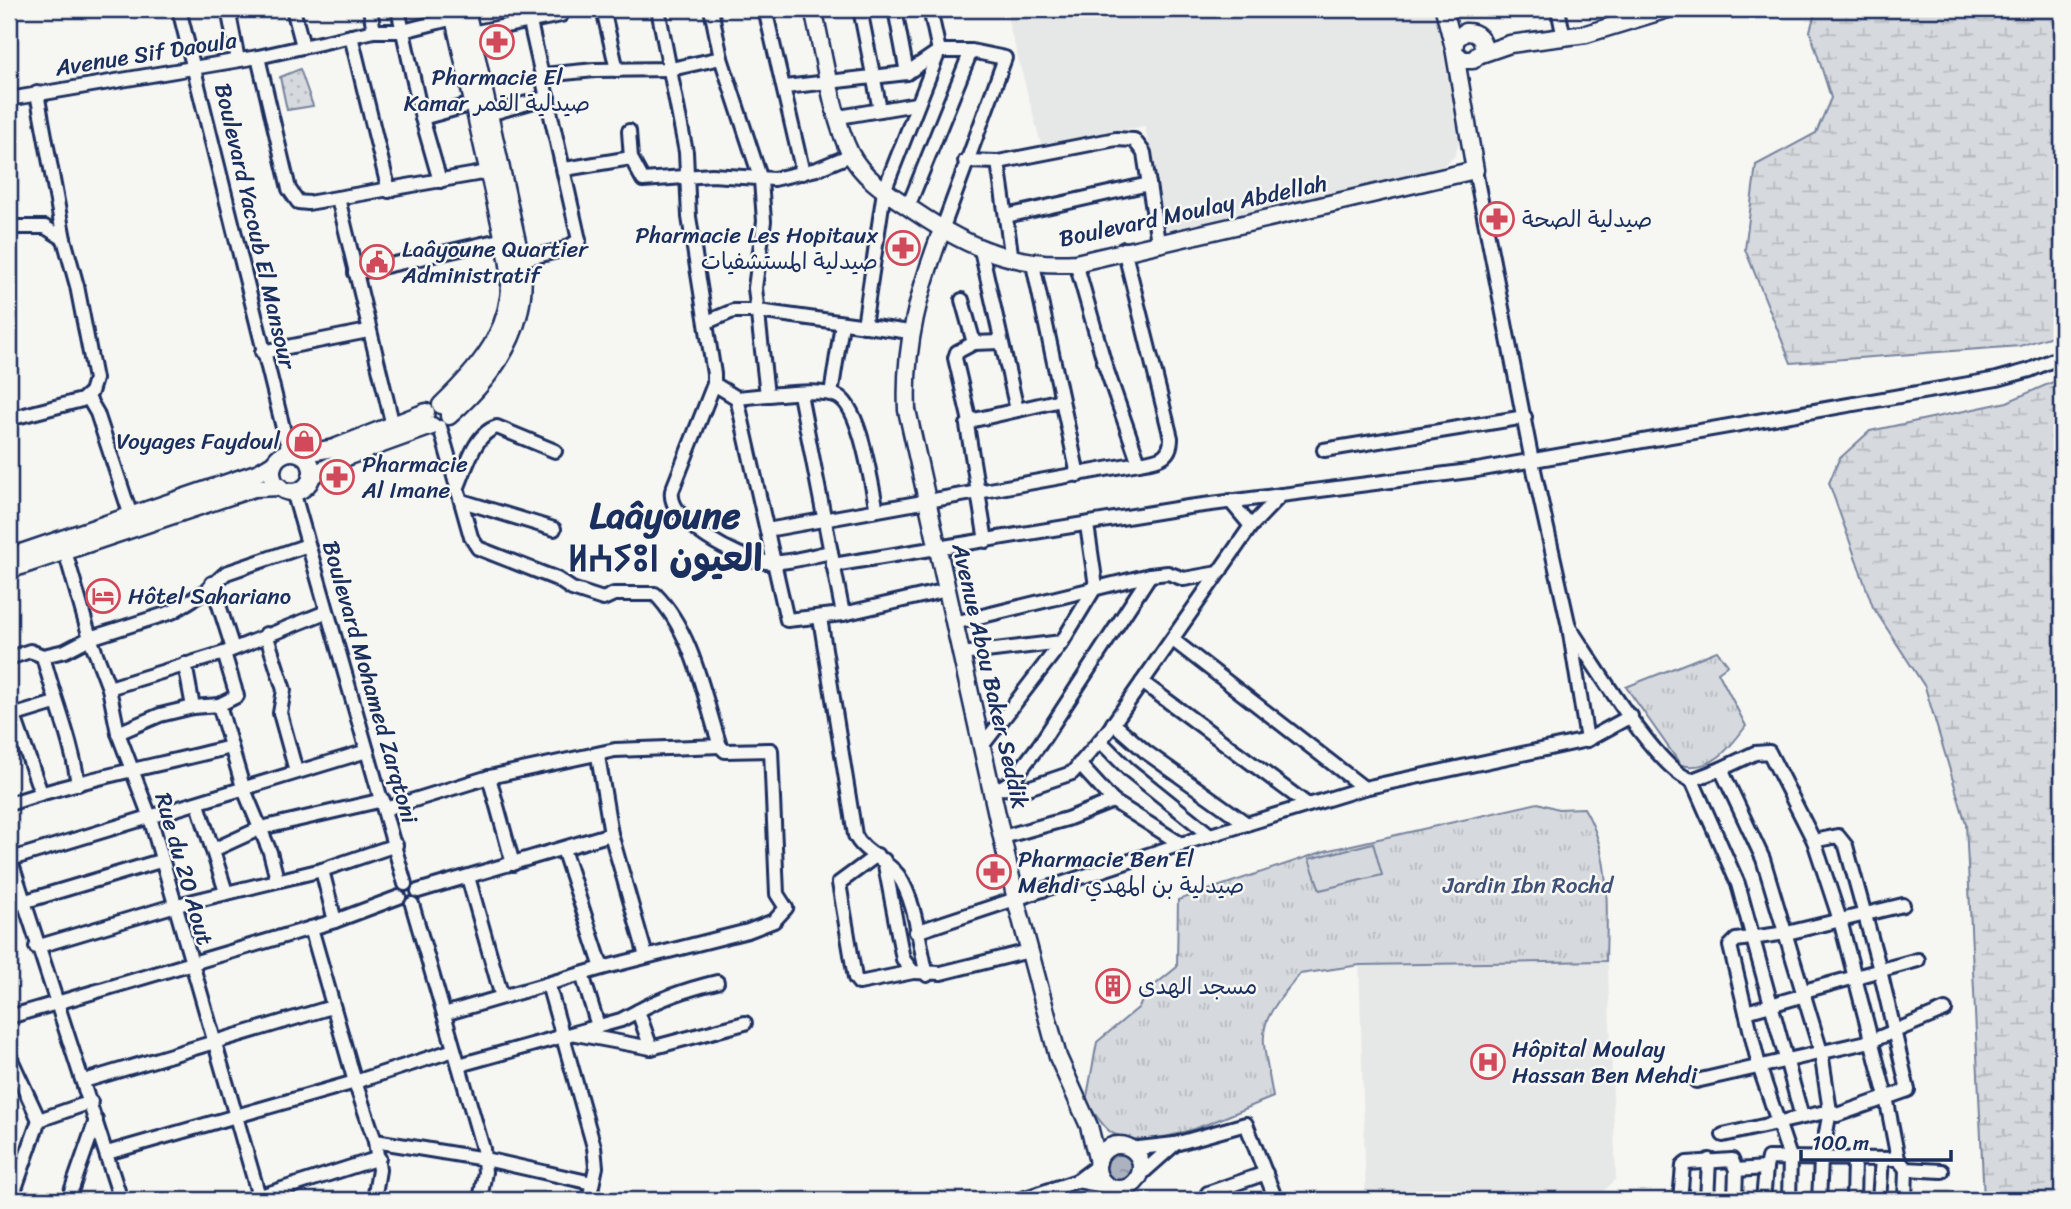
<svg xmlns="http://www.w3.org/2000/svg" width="2071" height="1209" font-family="Sriracha,'Playpen Sans Arabic','Noto Sans Tifinagh',sans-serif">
  <defs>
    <pattern id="grass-tufts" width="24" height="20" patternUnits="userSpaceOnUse" patternTransform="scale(1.75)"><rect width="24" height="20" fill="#d6d9dd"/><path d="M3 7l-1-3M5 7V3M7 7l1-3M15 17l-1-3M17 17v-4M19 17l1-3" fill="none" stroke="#b7bbc0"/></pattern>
    <pattern id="wetland-marsh" width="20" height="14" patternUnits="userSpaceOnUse" patternTransform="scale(1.75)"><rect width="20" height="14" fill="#d6d9dd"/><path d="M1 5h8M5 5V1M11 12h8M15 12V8" fill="none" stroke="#b7bbc0"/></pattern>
    <pattern id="garden-dots" width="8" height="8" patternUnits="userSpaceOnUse" patternTransform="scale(1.75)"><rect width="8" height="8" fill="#d6d9dd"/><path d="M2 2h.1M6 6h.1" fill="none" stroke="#b7bbc0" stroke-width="1.8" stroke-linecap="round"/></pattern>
    <pattern id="water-ripples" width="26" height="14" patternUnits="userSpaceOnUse" patternTransform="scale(1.75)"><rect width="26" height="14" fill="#abb2c0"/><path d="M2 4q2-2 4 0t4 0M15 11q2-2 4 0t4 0" fill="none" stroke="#8a919f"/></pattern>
  </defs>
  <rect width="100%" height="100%" fill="#f6f6f2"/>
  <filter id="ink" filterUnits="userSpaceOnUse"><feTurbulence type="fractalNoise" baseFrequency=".0143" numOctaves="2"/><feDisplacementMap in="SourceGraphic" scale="14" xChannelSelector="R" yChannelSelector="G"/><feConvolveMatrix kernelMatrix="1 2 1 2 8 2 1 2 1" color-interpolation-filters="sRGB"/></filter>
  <g filter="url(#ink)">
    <g fill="#e6e7e7">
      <polygon points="1005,9 1436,9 1459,143 1454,157 1439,169 1177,231 1165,229 1145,126 1041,144"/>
      <polygon points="1607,946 1616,1179 1595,1200 1366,1200 1359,954"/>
    </g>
    <g fill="url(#grass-tufts)" stroke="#78849e" stroke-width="2">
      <path d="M1717 651 1728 665 1718 672 1746 726C1729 749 1712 772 1681 765L1626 687Z"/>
      <path d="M1538 803 1558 809 1584 808C1612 855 1607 908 1606 961L1360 965 1300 974C1253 1030 1261 1027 1273 1097 1232 1113 1156 1154 1114 1134 1103 1129 1094 1111 1086 1102L1097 1042 1138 1008 1150 989 1177 967 1178 900 1325 851Z"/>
    </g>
    <g fill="url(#wetland-marsh)" stroke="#78849e" stroke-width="2">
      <polygon points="1816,9 2062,9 2062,333 2020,346 1791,363 1745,249 1756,165 1816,133 1831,98 1810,31"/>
      <polygon points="2062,378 2062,1200 1984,1200 1966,824 1925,687 1873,607 1829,483 1839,459 1870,431 2007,402"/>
    </g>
    <polygon fill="url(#garden-dots)" stroke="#78849e" stroke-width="2" points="300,69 313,106 287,110 280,77"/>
    <polygon fill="#d6d9dd" stroke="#78849e" stroke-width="2" points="1373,843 1382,875 1320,890 1309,859"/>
    <circle fill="url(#water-ripples)" stroke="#717e99" stroke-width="2" cx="1118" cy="1166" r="16"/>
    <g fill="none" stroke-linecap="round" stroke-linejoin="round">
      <g stroke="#1b2f5e" stroke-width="18">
        <g id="minor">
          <polyline points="179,9 289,452"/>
          <polyline points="228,9 238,60"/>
          <polyline points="293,9 303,46"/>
          <polyline points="370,9 374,31"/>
          <polyline points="398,9 422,118 440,181"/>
          <polyline points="603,9 617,70"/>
          <path d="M658 9 686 152 689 217 714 374V384L672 491C667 522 740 560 766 562 787 564 810 556 831 552"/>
          <path d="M711 9 721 58 761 180 764 221 755 288 767 395C786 394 818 389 837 396 861 406 871 485 877 510"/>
          <polyline points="765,9 803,173"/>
          <polyline points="860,9 880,110"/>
          <polyline points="895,9 907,73"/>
          <polyline points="1558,9 1564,38"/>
          <polyline points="471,33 561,15"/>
          <polyline points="351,36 389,191"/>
          <polyline points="258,57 289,189 298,202 308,203 488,172"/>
          <polyline points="543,75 595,70 671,69 721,58"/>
          <polyline points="785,87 907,73 939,51 971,51 1005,58 942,230"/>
          <polyline points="37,93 64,239"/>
          <polyline points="9,99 258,57 374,31 403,31 454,18"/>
          <polyline points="489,114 548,97"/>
          <polyline points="839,117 916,104"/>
          <polyline points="422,118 473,104"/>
          <polyline points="629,131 631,158 643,180 712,175 774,179 817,169 851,155"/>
          <polyline points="965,161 998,162 1116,139 1134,140 1144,153 1158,242"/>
          <polyline points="998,162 1012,260"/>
          <polyline points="565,169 631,158"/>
          <polyline points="1475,170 1532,461 1569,627 1587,740"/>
          <polyline points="338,198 393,426"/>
          <polyline points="908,207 971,51"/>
          <polyline points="1006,216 1149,184"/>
          <polyline points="9,227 45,227 64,239 77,286 95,379 91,392 82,400 9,419"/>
          <path d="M1124 249 1171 438C1171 459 1156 460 1139 463"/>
          <polyline points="981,250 1017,410"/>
          <polyline points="521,260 565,249 579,240 527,9"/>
          <polyline points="1033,264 1078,475"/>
          <polyline points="355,273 504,239"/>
          <polyline points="962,300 974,343 957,352 955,358 970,422"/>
          <polyline points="707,322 733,311 758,311 910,332"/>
          <polyline points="864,326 884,191 939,51 930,9"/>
          <polyline points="974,343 1001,342"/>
          <polyline points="262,352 368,331"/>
          <polyline points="714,384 737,398 787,620 843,614 947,590"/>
          <polyline points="800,394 843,614"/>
          <polyline points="831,394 842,324"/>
          <polyline points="87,396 97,413 131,516"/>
          <polyline points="737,398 767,395"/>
          <polyline points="1324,450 1525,417"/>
          <path d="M457 489C466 469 474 433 497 427L555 451"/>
          <polyline points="293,491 405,884"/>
          <polyline points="462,501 554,529"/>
          <polyline points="1230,501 1251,526"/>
          <polyline points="767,530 1139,463 1105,365 1076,263"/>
          <polyline points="986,541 967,425 974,420 1061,400"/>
          <polyline points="65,551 90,638 109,688 118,733 150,817 260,1200"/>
          <polyline points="833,565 1188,507 1477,470 1997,379 2030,370 2062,356"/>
          <polyline points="212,583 233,649"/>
          <path d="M820 618 855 835C863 853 886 859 898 875 916 901 919 944 927 975"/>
          <polyline points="954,623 1150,575 1168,573 1184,579 1218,573 1221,570"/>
          <path d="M1569 627C1591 659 1659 773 1692 780L1721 769 1763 859 1821 1052 1830 1111 1821 1160 1819 1200"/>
          <polyline points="266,634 284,690 280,713 296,771"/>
          <polyline points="1173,640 1364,788"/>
          <polyline points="961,654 1062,642"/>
          <path d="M43 656C54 699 72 740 78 784"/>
          <polyline points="9,658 30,651 43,656 65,651 90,638 172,612 206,591 226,573 308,545"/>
          <polyline points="185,664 193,707 219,705 237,696 224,653"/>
          <polyline points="1142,682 1308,805"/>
          <polyline points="109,688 224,653 326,612"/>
          <polyline points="219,705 243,787 270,852 277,879"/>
          <polyline points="14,716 41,793"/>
          <polyline points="9,717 55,703"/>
          <polyline points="1113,723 1146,752 1247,824"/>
          <polyline points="118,733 160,715 193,707"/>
          <polyline points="1100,741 1128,769 1210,835"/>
          <polyline points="982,746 1062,642 1096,586 1087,525"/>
          <polyline points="598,756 611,834 646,956"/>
          <polyline points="1079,764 1113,801 1181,844"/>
          <polyline points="1721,769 1755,753 1769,752 1814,841 1840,920 1886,1097 1898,1159"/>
          <polyline points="489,777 513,864"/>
          <polyline points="1692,780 1738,884 1802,1117"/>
          <polyline points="1000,788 1012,781 1040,744 1150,575"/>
          <polyline points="993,792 999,788 1025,789 1072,773 1108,731 1251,526 1281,495"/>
          <path d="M9 804C81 779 156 766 230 747"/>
          <polyline points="198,804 226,892"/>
          <path d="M385 809 489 777 615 750 720 746C704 697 693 632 655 594H614L603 599 572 589 557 579 478 548 471 537 440 427"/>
          <polyline points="1003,837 1067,819 1113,801"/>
          <polyline points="563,849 602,968"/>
          <polyline points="213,850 261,828 383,800"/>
          <polyline points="9,855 121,1200"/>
          <polyline points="877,855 839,883 855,978 859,983 913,972"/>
          <polyline points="11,859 367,751"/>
          <polyline points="884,860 903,959 913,972 941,973 1029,951"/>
          <polyline points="322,870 335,921"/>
          <polyline points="468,877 502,997"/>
          <polyline points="418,891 611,834"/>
          <polyline points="412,904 483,1149 485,1172 480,1200"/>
          <polyline points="9,906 160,861"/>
          <polyline points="311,928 355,1082 375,1141 379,1170 374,1200"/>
          <polyline points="916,932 1181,844 1364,788 1587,740 1631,716"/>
          <polyline points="36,947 173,906 322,870 396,845"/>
          <polyline points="582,974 598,1026"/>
          <polyline points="548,984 594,1147 596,1167 589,1200"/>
          <polyline points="1804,991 1918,960"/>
          <path d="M638 1011C663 997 688 989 717 982"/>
          <polyline points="1746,1012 1805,995"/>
          <polyline points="444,1014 602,968 748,931 774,921 786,908 777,894 771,750 725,751 720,746"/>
          <polyline points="9,1017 335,921 399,897"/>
          <polyline points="576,1034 651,1048 745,1023"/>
          <polyline points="9,1055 39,1120"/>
          <polyline points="459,1065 621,1020 638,1011 651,1048"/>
          <polyline points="84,1081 332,1007"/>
          <polyline points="1696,1081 1871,1041 1945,1010"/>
          <polyline points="39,1120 91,1102"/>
          <polyline points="1723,1135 1830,1111 1837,1115 1908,1090 1880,970 1846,846 1838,836 1814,841"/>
          <polyline points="375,1141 485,1159 592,1183"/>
          <polyline points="1175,1144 1246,1124 1276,1200"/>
          <polyline points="1130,1149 1175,1144 1139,1176"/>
          <polyline points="107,1153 355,1082 454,1050"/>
          <polyline points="1097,1166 1077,1181 1110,1187"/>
          <polyline points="589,1197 603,1200"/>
          <polyline points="11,1200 39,1120"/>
          <polyline points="68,1200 96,1120"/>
          <polyline points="248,1200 379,1158"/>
          <polyline points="1019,1200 1077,1181"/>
          <polyline points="1204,1200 1208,1193 1266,1173"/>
          <polyline points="1680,1200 1683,1166 1687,1163 1732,1160 1736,1170 1766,1168 1768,1158 1898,1159 1906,1169 1942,1171"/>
          <polyline points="1707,1200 1709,1160"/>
          <polyline points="1735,1200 1736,1170"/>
          <polyline points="1763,1200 1766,1168"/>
          <polyline points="1789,1200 1790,1157 1759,1066 1730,946 1736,940 1787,933 1903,905"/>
          <polyline points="1853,1200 1854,1160"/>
          <polyline points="1879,1200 1882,1159"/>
          <polyline points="1905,1200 1906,1169"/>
        </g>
      </g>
      <g stroke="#1b2f5e" stroke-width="21">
        <g id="major">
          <path d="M813 9C823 50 832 117 850 153 862 176 883 190 904 204 958 242 1008 268 1076 263L1475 170 1454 48 1456 39 1465 32C1477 31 1484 39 1483 50L1473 60H1463L1455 53"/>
          <polyline points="1444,9 1454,48"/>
          <polyline points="1481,54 1510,44 1586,34 1668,9"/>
          <path d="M942 230C919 290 904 345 907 410L1016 900 1058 1057 1089 1126 1098 1162"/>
          <path d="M441 405C484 364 520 320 508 258L452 9"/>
          <path d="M449 416C495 376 531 324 521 260L466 9"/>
          <circle cx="292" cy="472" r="20"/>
          <polyline points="301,454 334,448 426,412"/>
          <polyline points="311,476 349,456 432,426"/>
          <polyline points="9,557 259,472 274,463"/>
          <polyline points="9,570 254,488 280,487"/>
          <circle cx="1119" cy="1167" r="22"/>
        </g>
      </g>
      <use href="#minor" stroke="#f6f6f2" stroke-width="12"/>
      <use href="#major" stroke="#f6f6f2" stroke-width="16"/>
    </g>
  </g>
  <defs>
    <g id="pharmacy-ring" transform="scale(1.75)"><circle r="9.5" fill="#f6f6f2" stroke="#d1495b" stroke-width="1.5"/><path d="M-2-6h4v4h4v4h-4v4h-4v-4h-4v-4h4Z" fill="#d1495b"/></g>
    <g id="civic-ring" transform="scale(1.75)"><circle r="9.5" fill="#f6f6f2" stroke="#d1495b" stroke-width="1.5"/><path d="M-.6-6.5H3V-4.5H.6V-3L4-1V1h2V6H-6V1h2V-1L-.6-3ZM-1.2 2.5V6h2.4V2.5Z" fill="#d1495b"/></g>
    <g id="shop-ring" transform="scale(1.75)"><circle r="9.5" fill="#f6f6f2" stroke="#d1495b" stroke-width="1.5"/><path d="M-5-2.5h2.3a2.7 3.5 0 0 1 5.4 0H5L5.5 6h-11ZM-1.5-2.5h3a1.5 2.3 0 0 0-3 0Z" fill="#d1495b"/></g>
    <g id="hotel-ring" transform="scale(1.75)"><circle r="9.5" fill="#f6f6f2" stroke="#d1495b" stroke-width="1.5"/><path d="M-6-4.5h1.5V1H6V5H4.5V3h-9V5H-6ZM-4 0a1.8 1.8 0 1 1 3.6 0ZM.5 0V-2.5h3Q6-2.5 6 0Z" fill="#d1495b"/></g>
    <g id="building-ring" transform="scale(1.75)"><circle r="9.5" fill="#f6f6f2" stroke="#d1495b" stroke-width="1.5"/><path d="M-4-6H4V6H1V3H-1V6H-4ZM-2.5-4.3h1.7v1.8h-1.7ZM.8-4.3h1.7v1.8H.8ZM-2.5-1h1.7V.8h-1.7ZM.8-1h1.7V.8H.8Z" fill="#d1495b"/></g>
    <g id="hospital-ring" transform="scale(1.75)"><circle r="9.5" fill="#f6f6f2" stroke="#d1495b" stroke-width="1.5"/><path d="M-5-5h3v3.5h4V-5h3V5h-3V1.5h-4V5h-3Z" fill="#d1495b"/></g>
  </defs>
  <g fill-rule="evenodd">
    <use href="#pharmacy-ring" x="497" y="42"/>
    <use href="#pharmacy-ring" x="1497" y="219"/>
    <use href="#pharmacy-ring" x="903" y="248"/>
    <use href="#civic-ring" x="377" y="262"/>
    <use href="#shop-ring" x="304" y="441"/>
    <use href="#pharmacy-ring" x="337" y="477"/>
    <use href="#hotel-ring" x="103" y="596"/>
    <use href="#pharmacy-ring" x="994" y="872"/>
    <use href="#building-ring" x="1113" y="986"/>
    <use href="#hospital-ring" x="1488" y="1062"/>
  </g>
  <g text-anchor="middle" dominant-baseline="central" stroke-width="5" stroke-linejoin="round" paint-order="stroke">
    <g font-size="23" fill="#1b2f5e" stroke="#f6f6f2">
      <text transform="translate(146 54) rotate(-9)">Avenue Sif Daoula</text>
      <text transform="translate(1193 211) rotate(-12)">Boulevard Moulay Abdellah</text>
      <text transform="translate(255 226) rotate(77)">Boulevard Yacoub El Mansour</text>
      <text transform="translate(990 676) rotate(77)">Avenue Abou Baker Seddik</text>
      <text transform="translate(370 682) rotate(74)">Boulevard Mohamed Zarqtoni</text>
      <text transform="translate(184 869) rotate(74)">Rue du 20 Aout</text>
    </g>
    <g font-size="23" fill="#1b2f5e" stroke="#f6f6f2" text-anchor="start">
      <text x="497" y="77" text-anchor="middle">Pharmacie El<tspan x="497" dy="26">Kamar صيدلية القمر</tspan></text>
      <text x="1522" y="219">صيدلية الصحة</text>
      <text x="878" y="235" text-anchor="end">Pharmacie Les Hopitaux<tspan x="878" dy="26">صيدلية المستشفيات</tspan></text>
      <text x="402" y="249">Laâyoune Quartier<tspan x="402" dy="26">Administratif</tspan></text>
      <text x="280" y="441" text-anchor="end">Voyages Faydoul</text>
      <text x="362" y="464">Pharmacie<tspan x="362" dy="26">Al Imane</tspan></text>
      <text x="128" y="596">Hôtel Sahariano</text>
      <text x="1018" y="859">Pharmacie Ben El<tspan x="1018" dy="26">Mehdi صيدلية بن المهدي</tspan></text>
      <text x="1138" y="986">مسجد الهدى</text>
      <text x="1512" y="1049">Hôpital Moulay<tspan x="1512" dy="26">Hassan Ben Mehdi</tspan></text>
    </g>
    <g font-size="23" fill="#405177" stroke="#f6f6f2">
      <text x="1528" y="885">Jardin Ibn Rochd</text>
    </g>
    <g font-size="37" font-weight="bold" fill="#1b2f5e" stroke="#f6f6f2">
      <text x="665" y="515">Laâyoune<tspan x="665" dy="43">ⵍⵄⵢⵓⵏ العيون</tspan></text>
    </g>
  </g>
  <rect width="2071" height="1209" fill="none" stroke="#f6f6f2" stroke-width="35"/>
  <rect x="18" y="18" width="2036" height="1174" fill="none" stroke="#1b2f5e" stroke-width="2.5" filter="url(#ink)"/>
  <path d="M1801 1150v10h150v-10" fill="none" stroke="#1b2f5e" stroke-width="3.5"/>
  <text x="1812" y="1150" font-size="21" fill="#1b2f5e" stroke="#f6f6f2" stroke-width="5" paint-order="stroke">100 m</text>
</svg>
